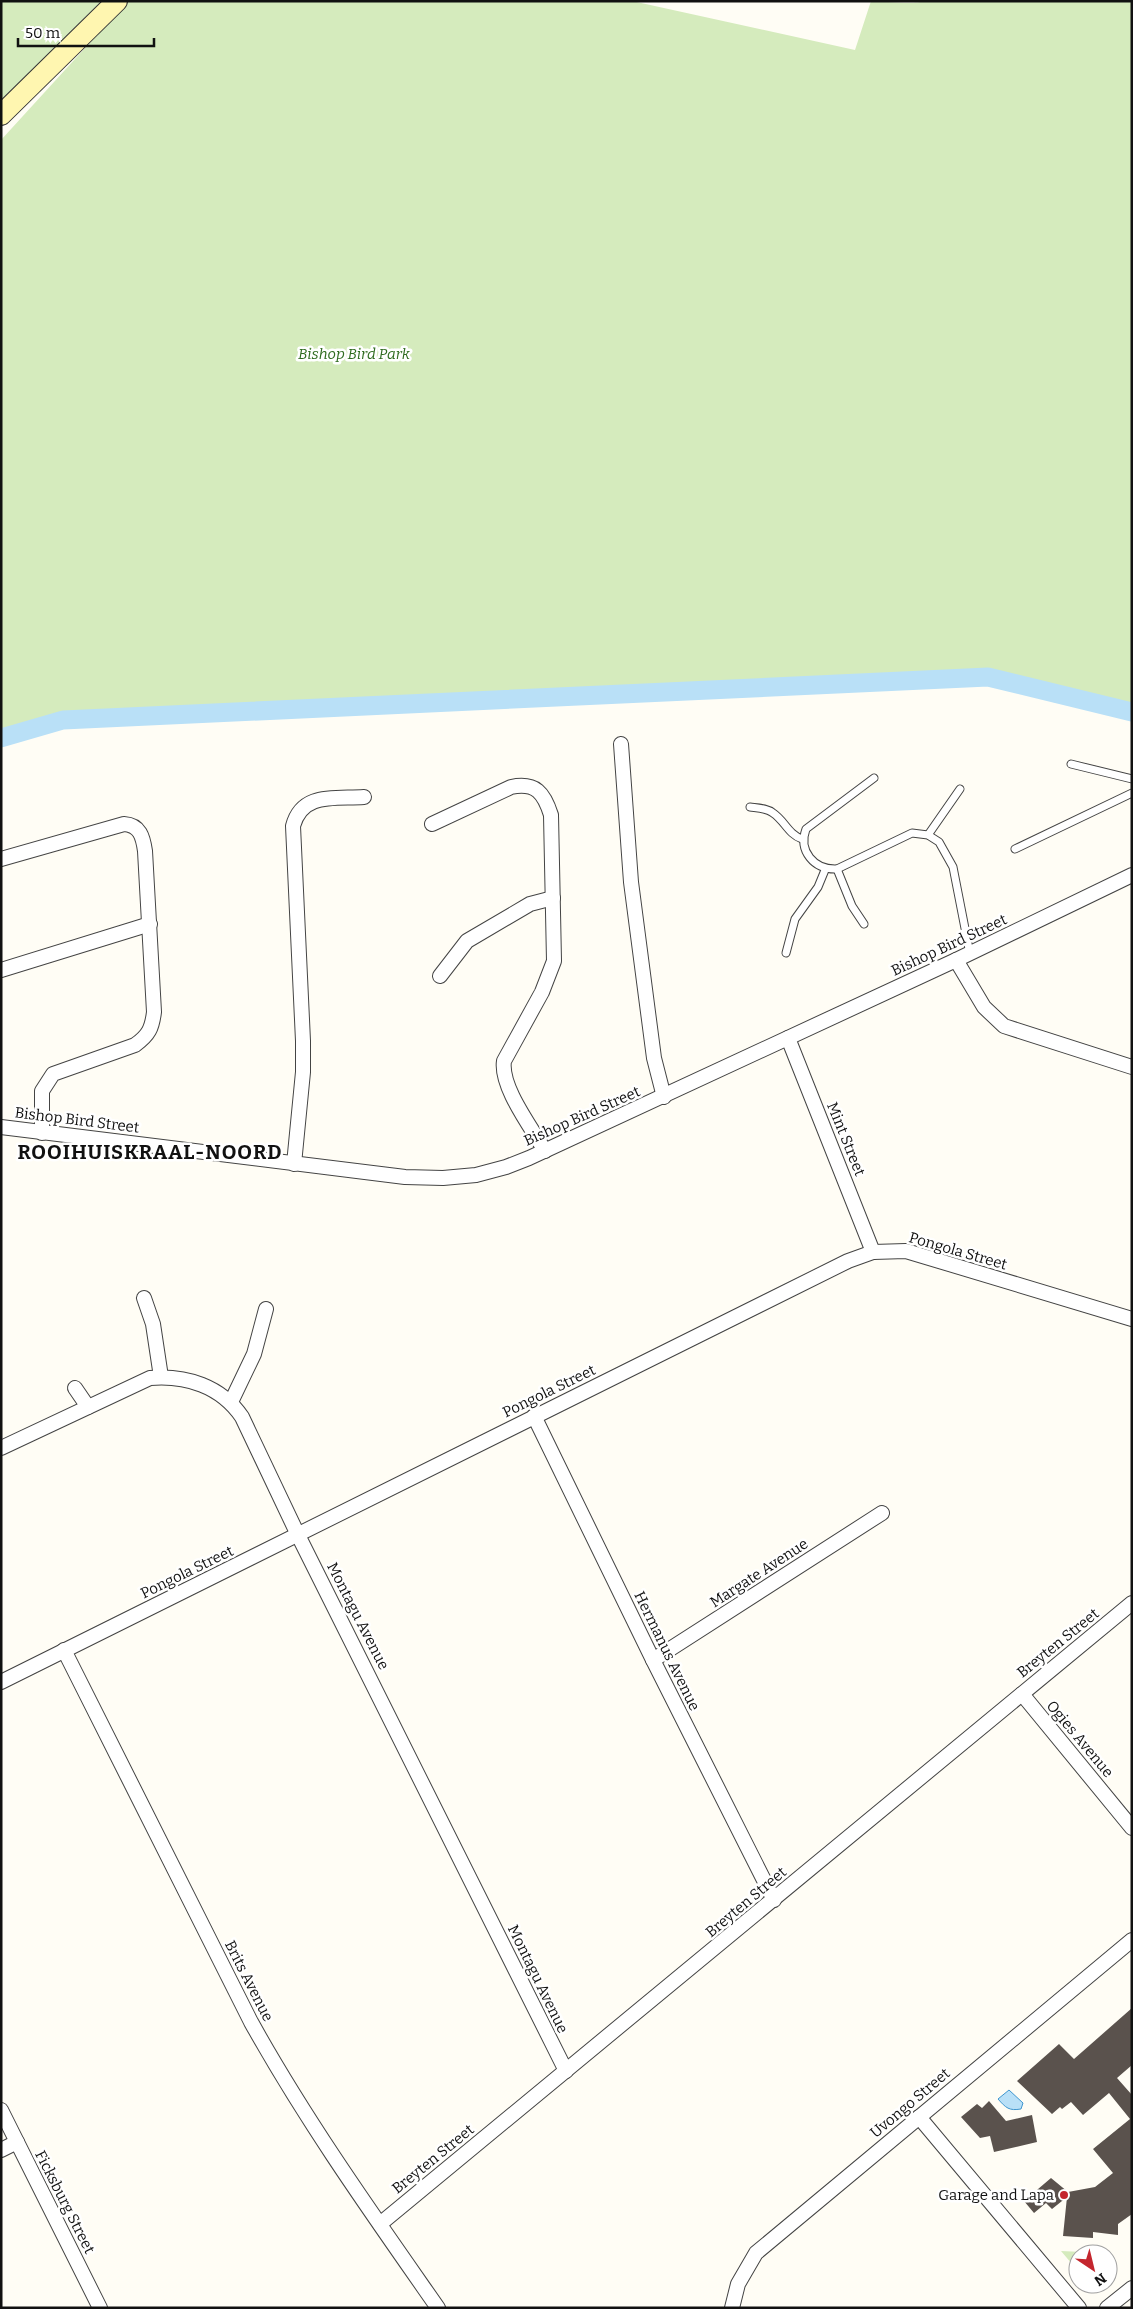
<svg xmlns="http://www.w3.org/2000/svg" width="1133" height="2309" font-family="Bitter,serif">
  <rect width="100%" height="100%" fill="#fffdf5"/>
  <g fill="#d5ebbd">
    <polygon points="1,1 102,1 1,100"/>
    <path d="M128 1H632L855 50 871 1C882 1 916 5 923 1H1132V712L988 677 63 720 1 738V140Z"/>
    <polygon points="1061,2251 1105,2253 1107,2254 1078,2254 1078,2271"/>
  </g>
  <path fill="#b9e0f7" stroke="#3f96cf" d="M1009 2090 1023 2103 1021 2109C1009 2111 1006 2108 998 2099Z"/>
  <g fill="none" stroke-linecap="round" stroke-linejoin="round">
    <polyline stroke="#b9e0f7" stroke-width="19" points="1,738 63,720 988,677 1132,712"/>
  </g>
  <g fill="#5a524d">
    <polygon points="1132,2008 1132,2065 1117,2078 1132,2095 1132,2214 1118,2224 1118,2235 1093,2232 1093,2238 1063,2236 1067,2197 1052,2209 1046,2203 1034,2213 1024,2201 1051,2178 1068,2192 1095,2187 1113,2173 1093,2149 1130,2119 1109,2093 1083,2115 1071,2102 1062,2109 1060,2107 1052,2114 1017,2081 1059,2044 1074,2059"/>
    <polygon points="989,2101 1006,2121 1032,2115 1037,2142 994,2152 990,2136 980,2138 961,2117 977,2104 982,2108"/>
  </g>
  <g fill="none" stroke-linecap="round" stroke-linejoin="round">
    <g stroke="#444" stroke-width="9">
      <g id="lane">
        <polyline points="1071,764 1132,779"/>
        <path d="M874 778 806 829C798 851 814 870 837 869L912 833 928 835 939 842 953 867 970 954"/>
        <path d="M750 807C758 808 767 808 773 813 785 821 788 834 802 839"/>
        <polyline points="928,835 960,789"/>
        <polyline points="1015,849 1132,793"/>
        <polyline points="837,869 852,906 864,924"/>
        <polyline points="786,953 795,919 818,887 825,870"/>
      </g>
    </g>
    <g stroke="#444" stroke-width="16">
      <g id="street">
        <polyline points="621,744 631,882 654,1058 664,1097"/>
        <path d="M432 824 511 787C536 782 544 793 551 815L554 961 542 992 504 1061C500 1087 532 1128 545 1151"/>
        <path d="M1 859 124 824C140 825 143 837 145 851L154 1012C152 1028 149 1035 135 1045L53 1074 42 1091V1133"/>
        <polyline points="956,960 984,1007 1004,1026 1132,1067"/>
        <polyline points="1,970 150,924"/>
        <polyline points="440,976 467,941 530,904 553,898"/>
        <polyline points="788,1038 873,1252"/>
        <polyline points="1,1127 405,1177 443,1178 476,1175 506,1167 529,1158 956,960 1132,875"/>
        <path d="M294 1164 303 1072V1041L293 826C302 792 334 799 364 797"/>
        <polyline points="144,1298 153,1324 161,1377"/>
        <polyline points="75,1388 88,1407"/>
        <polyline points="231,1402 254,1354 266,1309"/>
        <polyline points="534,1416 653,1660 774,1900"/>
        <path d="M1 1448 150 1378C186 1375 221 1386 242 1417L298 1535 566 2071"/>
        <path d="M64 1650 251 2022C306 2121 373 2215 438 2308"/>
        <polyline points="653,1660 882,1513"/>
        <polyline points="1,1682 848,1261 873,1252 906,1251 1132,1319"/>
        <polyline points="1022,1694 1132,1828"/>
        <polyline points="1,2110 100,2308"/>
        <polyline points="919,2117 1079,2308"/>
        <polyline points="1,2150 17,2142"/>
        <polyline points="380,2224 1132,1603"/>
        <polyline points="732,2308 738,2284 756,2253 1132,1940"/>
        <polyline points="1107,2308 1132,2288"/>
      </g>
    </g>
    <g stroke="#333" stroke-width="22">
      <polyline id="secondary" points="1,115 117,1"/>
    </g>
    <use href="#lane" stroke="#fff" stroke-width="7"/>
    <use href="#street" stroke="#fff" stroke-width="14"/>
    <use href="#secondary" stroke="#fff6b0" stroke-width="20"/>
  </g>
  <circle fill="#c4262e" stroke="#fff" stroke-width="2" cx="1064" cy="2195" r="5"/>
  <g text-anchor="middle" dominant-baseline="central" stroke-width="5" stroke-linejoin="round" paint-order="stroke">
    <g font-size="15" font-style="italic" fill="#2f6b1f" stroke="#fff">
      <text x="354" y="354">Bishop Bird Park</text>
    </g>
    <g font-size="15" fill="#111" stroke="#fff">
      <text transform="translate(949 945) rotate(-25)">Bishop Bird Street</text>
      <text transform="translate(582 1116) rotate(-24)">Bishop Bird Street</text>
      <text transform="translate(77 1120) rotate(7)">Bishop Bird Street</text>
      <text transform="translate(846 1139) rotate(68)">Mint Street</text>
      <text transform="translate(958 1251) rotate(16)">Pongola Street</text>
      <text transform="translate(549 1391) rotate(-26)">Pongola Street</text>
      <text transform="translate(187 1572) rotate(-26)">Pongola Street</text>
      <text transform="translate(759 1573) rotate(-33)">Margate Avenue</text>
      <text transform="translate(358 1616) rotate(63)">Montagu Avenue</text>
      <text transform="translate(1058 1643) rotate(-39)">Breyten Street</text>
      <text transform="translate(667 1651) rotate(64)">Hermanus Avenue</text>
      <text transform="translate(1080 1739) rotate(50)">Ogies Avenue</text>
      <text transform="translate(746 1902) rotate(-40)">Breyten Street</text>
      <text transform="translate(538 1979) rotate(64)">Montagu Avenue</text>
      <text transform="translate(249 1981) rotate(63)">Brits Avenue</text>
      <text transform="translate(910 2103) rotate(-40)">Uvongo Street</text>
      <text transform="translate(433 2159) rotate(-39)">Breyten Street</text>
      <text transform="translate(65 2202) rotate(63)">Ficksburg Street</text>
    </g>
    <g font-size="15" fill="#111" stroke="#fff" text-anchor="end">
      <text x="1054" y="2195">Garage and Lapa</text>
    </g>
    <g font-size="20" font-weight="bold" letter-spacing="1" fill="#111" stroke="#fff">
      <text x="150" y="1152">ROOIHUISKRAAL-NOORD</text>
    </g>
  </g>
  <rect width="1133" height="2309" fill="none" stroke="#111111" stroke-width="5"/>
  <g transform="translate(1093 2269) rotate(145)"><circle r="24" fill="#ffffff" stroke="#a0a0a0"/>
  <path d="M0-4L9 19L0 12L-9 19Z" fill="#c4262e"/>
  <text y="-8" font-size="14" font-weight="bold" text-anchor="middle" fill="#111111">N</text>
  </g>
  <path d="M18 38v8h136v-8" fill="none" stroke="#111111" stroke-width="2.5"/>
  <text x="25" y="38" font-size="15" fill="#111111" stroke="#ffffff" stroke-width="4" paint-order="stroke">50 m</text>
</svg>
